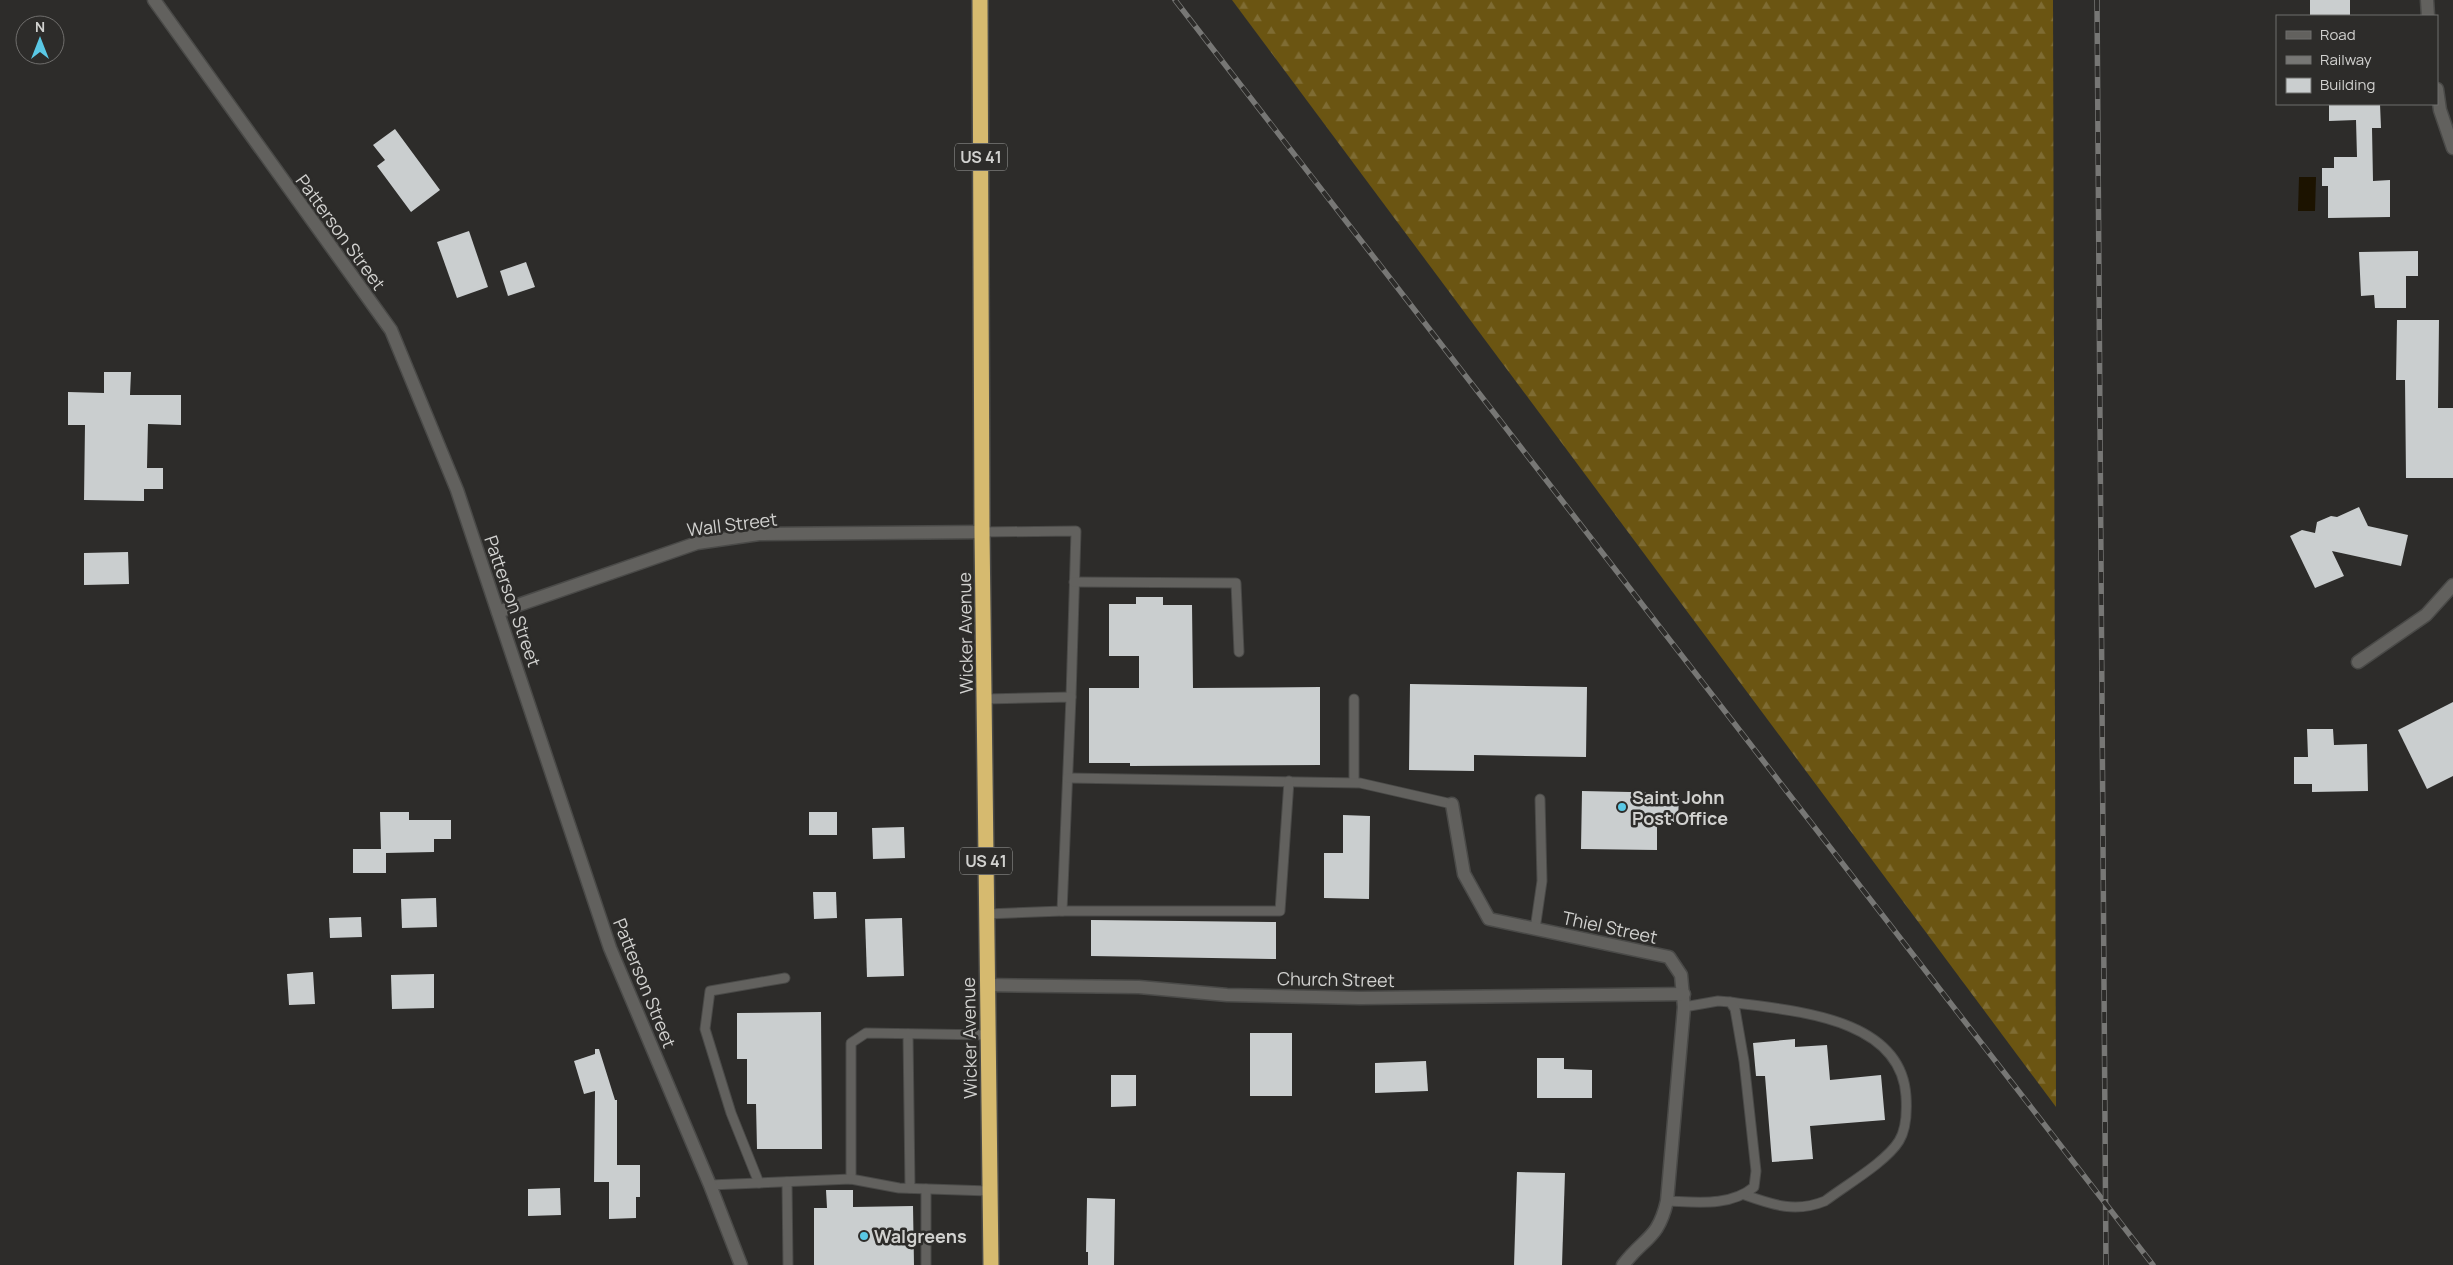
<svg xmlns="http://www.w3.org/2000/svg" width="2453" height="1265" font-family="Manrope,sans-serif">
  <defs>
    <pattern id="forest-firs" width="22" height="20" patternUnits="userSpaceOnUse" patternTransform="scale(1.25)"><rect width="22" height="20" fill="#6b5512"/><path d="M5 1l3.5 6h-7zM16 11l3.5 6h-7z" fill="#7f6c33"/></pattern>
  </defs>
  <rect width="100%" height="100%" fill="#2d2c2a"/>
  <polygon fill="url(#forest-firs)" points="1232,0 2053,0 2056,1107"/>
  <polygon fill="#1c1300" points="2299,177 2316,177 2315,211 2298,211"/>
  <g fill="#cacecf">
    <rect x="2310" y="0" width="40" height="16"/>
    <polygon points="2329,104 2380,104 2381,128 2372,128 2373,181 2390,180 2390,217 2328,218 2328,186 2322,186 2322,168 2334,168 2334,157 2357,157 2356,120 2329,121"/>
    <polygon points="395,129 440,190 411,212 377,166 385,160 373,145"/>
    <polygon points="469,231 488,287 457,298 437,242"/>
    <polygon points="2418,251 2418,276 2406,276 2406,308 2375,308 2374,295 2361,296 2359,252"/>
    <polygon points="526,262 535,287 508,296 500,271"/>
    <polygon points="2397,320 2439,320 2438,408 2453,408 2453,478 2406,478 2405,380 2396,380"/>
    <polygon points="104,372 131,372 130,395 181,395 181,425 148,424 147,468 163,468 163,489 144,489 144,501 84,500 85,425 68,425 68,392 104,393"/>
    <polygon points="2359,507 2368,526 2408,535 2401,566 2332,551 2344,576 2315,588 2290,536 2302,530 2315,533 2317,522 2331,516 2337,517"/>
    <polygon points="128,552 129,584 84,585 84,553"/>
    <polygon points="1136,597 1163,597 1163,605 1192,605 1193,688 1320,687 1320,765 1130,766 1130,763 1089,763 1089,688 1139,688 1139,656 1109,656 1109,604 1136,604"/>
    <polygon points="1410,684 1587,687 1586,757 1474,755 1474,771 1409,770"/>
    <polygon points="2453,702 2453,776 2427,789 2398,730"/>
    <polygon points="2307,729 2333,729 2334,745 2367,744 2368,791 2312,792 2312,784 2294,784 2294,757 2308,757"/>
    <polygon points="1582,791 1679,793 1678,822 1657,822 1657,850 1581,849"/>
    <polygon points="380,812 409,812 409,820 451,820 451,839 434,839 434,852 386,853 386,873 353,873 353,849 381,849"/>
    <rect x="809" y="812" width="28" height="23"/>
    <polygon points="1343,815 1370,816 1369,899 1324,898 1324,853 1343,853"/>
    <polygon points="904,827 905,858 873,859 872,828"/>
    <polygon points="813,892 836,892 837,918 814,919"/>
    <polygon points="436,898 437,927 402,928 401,899"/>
    <polygon points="361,917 362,937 330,938 329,918"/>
    <polygon points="902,918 904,976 867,977 865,919"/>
    <polygon points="1091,920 1276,922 1276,959 1091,956"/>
    <polygon points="313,972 315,1004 289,1005 287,974"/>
    <polygon points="434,974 434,1008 392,1009 391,975"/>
    <polygon points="821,1012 822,1149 757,1149 756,1104 747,1104 747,1059 737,1059 737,1013"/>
    <rect x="1250" y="1033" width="42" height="63"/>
    <polygon points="1795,1039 1795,1047 1827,1045 1830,1080 1881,1075 1885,1120 1810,1126 1813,1159 1772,1162 1765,1076 1756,1076 1753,1043"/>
    <polygon points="595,1049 599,1049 615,1100 617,1100 617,1165 640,1165 640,1197 636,1197 636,1218 609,1219 609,1182 594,1182 595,1091 584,1094 574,1061 595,1054"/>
    <polygon points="1537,1058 1564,1058 1564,1069 1592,1070 1592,1098 1537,1098"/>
    <polygon points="1426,1061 1428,1091 1375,1093 1375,1063"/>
    <polygon points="1111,1075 1136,1075 1136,1106 1111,1107"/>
    <polygon points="1517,1172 1565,1173 1562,1265 1514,1265"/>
    <polygon points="560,1188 561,1215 528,1216 528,1189"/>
    <polygon points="826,1190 853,1190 853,1207 913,1206 914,1265 814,1265 814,1208 827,1208"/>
    <polygon points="1087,1198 1115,1199 1114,1265 1088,1265 1088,1252 1086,1252"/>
  </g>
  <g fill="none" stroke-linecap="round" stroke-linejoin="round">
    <g stroke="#4a4a48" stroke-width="11">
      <g id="lane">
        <polyline points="982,532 1076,531 1071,697"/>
        <polyline points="1074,582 1236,583 1239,652"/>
        <polyline points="984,699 1071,697 1062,911 987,914"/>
        <polyline points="1354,699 1354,782"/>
        <polyline points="1068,778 1360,783 1452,804"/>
        <polyline points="1062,911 1280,911 1289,781"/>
        <polyline points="1535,929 1542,881 1540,799"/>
        <path d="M1730 1002C1791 1011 1901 1016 1906 1096 1907 1111 1907 1128 1899 1141 1886 1162 1846 1185 1825 1201 1796 1213 1773 1205 1745 1195"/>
        <polyline points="908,1034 910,1188"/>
        <polyline points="851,1179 851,1043 866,1033 988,1035"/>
        <polyline points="787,1182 788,1265"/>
        <polyline points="759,1183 731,1113 705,1029 710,991 785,978"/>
        <polyline points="710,1185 851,1179 899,1188 989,1191"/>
        <polyline points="926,1189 926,1265"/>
        <path d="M1667 1201C1696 1202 1730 1207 1754 1187L1756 1171 1744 1061 1735 1009 1730 1002 1718 1001 1684 1007"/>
      </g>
    </g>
    <g stroke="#4a4a48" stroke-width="15">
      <g id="street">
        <polyline points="2427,0 2428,16"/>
        <polyline points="2437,89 2440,110 2453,148"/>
        <polyline points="498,612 697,543 759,534 982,532"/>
        <polyline points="2358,662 2426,615 2453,585"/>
        <path d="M1452 804 1464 874 1489 919 1669 957 1681 975 1684 1007 1667 1201C1658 1240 1644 1237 1623 1265"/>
        <polyline points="987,985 1139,987 1227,995 1360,998 1684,994"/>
      </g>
    </g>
    <g stroke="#4a4a48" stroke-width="15">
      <polyline id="secondary" points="154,0 391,330 457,490 610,948 710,1185 741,1265"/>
    </g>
    <g stroke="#4a4a48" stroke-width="18">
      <polyline id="highway" points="980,0 982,532 991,1265"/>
    </g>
    <use href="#lane" stroke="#62615e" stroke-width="9"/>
    <use href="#street" stroke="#62615e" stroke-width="12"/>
    <use href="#secondary" stroke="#62615e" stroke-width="12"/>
    <use href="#highway" stroke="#d6ba6f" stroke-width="15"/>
    <g stroke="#777775" stroke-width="5.5">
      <g id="rail">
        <polyline points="1175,0 2153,1265"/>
        <polyline points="2097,0 2106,1265"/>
      </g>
    </g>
    <use href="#rail" stroke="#2d2c2a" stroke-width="4" stroke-dasharray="11" stroke-linecap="butt"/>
  </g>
  <g fill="#5ac8e5" stroke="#2d2c2a" stroke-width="2">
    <circle cx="1622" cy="807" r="5"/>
    <circle cx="864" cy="1236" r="5"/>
  </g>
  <g text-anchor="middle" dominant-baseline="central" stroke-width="5" stroke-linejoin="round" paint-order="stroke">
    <g fill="#2d2c2a" stroke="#a0a09e" stroke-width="1">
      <rect x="955" y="143.5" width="52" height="27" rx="4"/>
      <rect x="960" y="847.5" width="52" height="27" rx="4"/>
    </g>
    <g font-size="16" font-weight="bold" fill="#d1d1cf">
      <text x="981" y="157">US 41</text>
      <text x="986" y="861">US 41</text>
    </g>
    <g font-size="18" fill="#d1d1cf" stroke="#2d2c2a">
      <text transform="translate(341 232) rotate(54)">Patterson Street</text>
      <text transform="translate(732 524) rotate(-7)">Wall Street</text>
      <text transform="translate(513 601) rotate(71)">Patterson Street</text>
      <text transform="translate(965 633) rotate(-91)">Wicker Avenue</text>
      <text transform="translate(1610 927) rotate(12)">Thiel Street</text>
      <text transform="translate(1336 979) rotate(1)">Church Street</text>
      <text transform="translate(645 983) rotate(68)">Patterson Street</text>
      <text transform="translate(969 1038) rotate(-91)">Wicker Avenue</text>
    </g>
    <g font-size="18" font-weight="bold" fill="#d1d1cf" stroke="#2d2c2a" text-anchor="start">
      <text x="1632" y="797">Saint John<tspan x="1632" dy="21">Post Office</tspan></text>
      <text x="874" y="1236">Walgreens</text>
    </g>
  </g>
  <rect x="2276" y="15" width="162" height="90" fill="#2d2c2a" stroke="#6f6e6c"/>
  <rect x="2286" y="31" width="25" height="8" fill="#62615e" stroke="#6f6e6c"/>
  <text x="2320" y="40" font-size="15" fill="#d1d1cf">Road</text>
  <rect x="2286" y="56" width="25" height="8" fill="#777775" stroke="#6f6e6c"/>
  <text x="2320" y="65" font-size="15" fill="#d1d1cf">Railway</text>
  <rect x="2286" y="78" width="25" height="15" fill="#cacecf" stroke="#6f6e6c"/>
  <text x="2320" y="90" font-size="15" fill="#d1d1cf">Building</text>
  <g transform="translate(40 40)"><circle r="24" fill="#2d2c2a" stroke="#6f6e6c"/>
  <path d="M0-4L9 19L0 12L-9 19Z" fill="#5ac8e5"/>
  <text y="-8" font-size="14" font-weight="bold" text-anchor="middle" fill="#d1d1cf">N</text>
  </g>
</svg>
